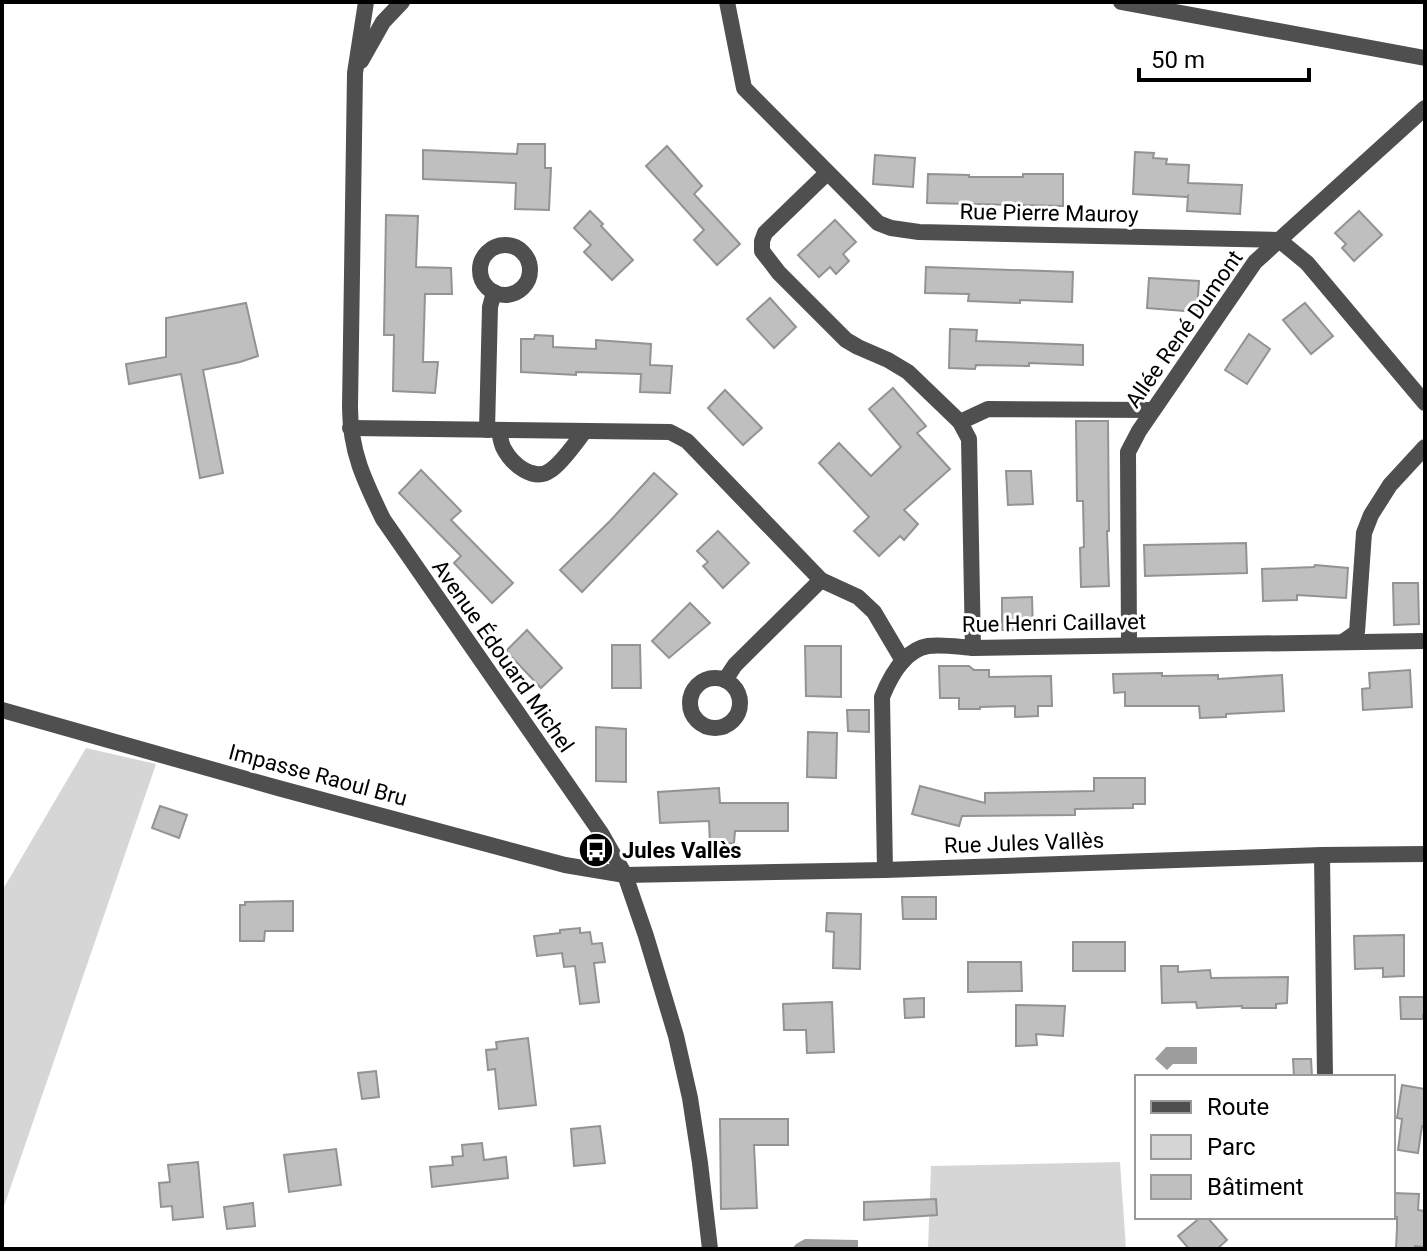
<svg xmlns="http://www.w3.org/2000/svg" width="1427" height="1251" font-family="Roboto,sans-serif">
  <rect width="100%" height="100%" fill="#fff"/>
  <g fill="#d6d6d6">
    <polygon points="86,748 156,764 2,1212 2,891"/>
    <polygon points="1120,1162 1126,1249 928,1249 931,1166"/>
  </g>
  <g fill="#9d9d9d">
    <polygon points="1166,1047 1197,1047 1197,1064 1173,1064 1167,1070 1155,1059"/>
    <polygon points="805,1239 858,1240 858,1249 792,1249 796,1244"/>
  </g>
  <g fill="#bfbfbf" stroke="#939393" stroke-width="2">
    <polygon points="518,144 545,144 545,168 551,168 549,210 515,209 516,183 423,179 423,150 517,154"/>
    <polygon points="667,146 702,186 694,194 740,244 717,265 694,240 704,230 646,166"/>
    <polygon points="1135,152 1154,153 1153,158 1167,159 1166,164 1189,165 1188,183 1242,185 1240,214 1187,211 1188,196 1187,197 1133,194"/>
    <polygon points="875,155 915,158 913,187 873,184"/>
    <polygon points="928,174 969,175 969,177 1023,177 1023,174 1063,174 1063,206 927,203"/>
    <polygon points="590,211 603,224 601,226 633,260 612,280 584,252 591,245 574,228"/>
    <polygon points="1359,211 1382,235 1354,261 1342,248 1346,244 1335,233"/>
    <polygon points="386,215 418,216 416,267 451,268 452,294 425,294 423,362 438,362 435,393 393,391 394,335 384,335"/>
    <polygon points="835,220 856,242 843,254 849,261 836,274 830,267 819,277 798,255"/>
    <polygon points="926,267 1073,272 1072,302 1020,300 1020,303 968,301 969,294 925,293"/>
    <polygon points="1149,278 1199,281 1197,312 1147,308"/>
    <polygon points="770,298 796,327 774,348 747,319"/>
    <polygon points="246,303 258,356 240,362 203,370 223,473 200,478 181,374 129,384 126,364 166,357 166,318"/>
    <polygon points="1305,303 1333,336 1311,354 1283,320"/>
    <polygon points="950,329 977,330 976,341 1083,345 1083,365 1029,363 1029,366 976,365 975,369 949,368"/>
    <polygon points="1249,334 1270,349 1247,384 1225,370"/>
    <polygon points="535,335 553,336 553,347 596,349 596,340 651,344 650,365 672,366 670,393 640,392 641,374 576,372 576,375 521,372 521,339 534,339"/>
    <polygon points="893,388 926,426 917,433 950,469 904,510 918,524 904,540 900,536 879,556 854,531 869,517 819,463 839,443 871,476 901,447 869,409"/>
    <polygon points="725,390 762,428 743,445 708,408"/>
    <polygon points="1076,421 1108,421 1109,531 1107,531 1109,586 1081,587 1080,548 1084,547 1083,501 1077,501"/>
    <polygon points="421,470 461,511 451,520 513,583 492,603 454,563 461,556 399,493"/>
    <polygon points="1006,471 1031,471 1033,504 1008,505"/>
    <polygon points="654,473 677,494 582,592 560,570 610,521"/>
    <polygon points="718,531 749,563 723,588 703,566 708,562 697,551"/>
    <polygon points="1246,543 1247,573 1145,576 1144,545"/>
    <polygon points="1315,565 1348,568 1346,598 1297,595 1297,600 1263,601 1262,569 1314,567"/>
    <polygon points="1393,583 1418,583 1419,624 1394,625"/>
    <polygon points="1032,597 1033,630 1002,630 1002,598"/>
    <polygon points="690,603 710,623 669,658 652,641"/>
    <polygon points="527,630 562,668 541,688 506,651"/>
    <polygon points="612,645 640,645 641,688 612,688"/>
    <polygon points="805,646 841,646 841,697 806,696"/>
    <polygon points="939,666 969,666 974,670 989,670 989,677 1051,676 1052,706 1038,706 1038,716 1015,717 1015,706 980,707 980,709 959,709 959,698 940,698"/>
    <polygon points="1410,670 1412,707 1363,710 1362,689 1370,688 1369,673"/>
    <polygon points="1162,673 1162,676 1218,675 1218,679 1282,675 1284,711 1226,714 1226,717 1200,718 1199,706 1125,706 1125,692 1114,693 1113,674"/>
    <polygon points="847,710 869,710 869,732 848,731"/>
    <polygon points="596,727 626,729 626,782 596,781"/>
    <polygon points="808,732 837,733 836,778 807,777"/>
    <polygon points="1094,778 1145,778 1145,804 1133,804 1133,808 1075,809 1075,815 962,816 959,826 912,814 920,786 985,803 985,793 1094,791"/>
    <polygon points="719,788 720,803 788,803 788,831 735,831 734,843 710,845 709,821 660,823 658,792"/>
    <polygon points="160,806 187,815 179,838 152,828"/>
    <polygon points="902,897 936,897 936,919 903,919"/>
    <polygon points="293,901 293,931 265,931 264,941 240,941 240,905 245,905 245,902"/>
    <polygon points="827,913 861,914 860,969 833,968 834,932 826,931"/>
    <polygon points="580,928 580,933 590,932 592,944 602,943 605,962 594,963 599,1002 580,1004 575,966 564,967 562,953 537,956 534,936 560,933 560,930"/>
    <polygon points="1404,935 1404,976 1383,977 1383,968 1355,969 1354,936"/>
    <rect x="1073" y="942" width="52" height="29"/>
    <polygon points="968,962 1021,962 1022,991 968,992"/>
    <polygon points="1161,966 1178,966 1178,972 1210,970 1211,978 1288,977 1287,1003 1276,1004 1276,1008 1242,1008 1242,1006 1197,1008 1196,1002 1162,1003"/>
    <polygon points="1400,997 1425,997 1425,1015 1423,1015 1423,1019 1401,1019"/>
    <polygon points="924,998 924,1017 905,1018 904,999"/>
    <polygon points="832,1002 834,1052 807,1053 806,1030 784,1030 783,1004"/>
    <polygon points="1016,1005 1065,1006 1063,1036 1036,1034 1037,1045 1016,1046"/>
    <polygon points="528,1038 536,1105 499,1109 495,1069 488,1070 486,1050 497,1049 496,1042"/>
    <polygon points="1293,1059 1311,1059 1312,1077 1294,1077"/>
    <polygon points="376,1071 379,1097 362,1099 358,1073"/>
    <polygon points="1402,1085 1425,1089 1425,1127 1422,1126 1418,1153 1398,1150 1402,1119 1397,1118"/>
    <polygon points="720,1119 788,1119 788,1145 754,1145 757,1208 721,1209"/>
    <polygon points="600,1126 605,1163 574,1166 571,1129"/>
    <polygon points="482,1143 484,1160 506,1157 508,1178 432,1187 430,1167 453,1165 452,1157 463,1156 462,1145"/>
    <polygon points="336,1149 341,1185 289,1192 284,1155"/>
    <polygon points="198,1162 203,1217 173,1220 172,1206 161,1207 159,1183 170,1182 168,1165"/>
    <polygon points="1393,1193 1419,1194 1418,1210 1425,1211 1425,1247 1415,1246 1415,1249 1396,1249 1397,1228 1397,1217 1393,1217"/>
    <polygon points="936,1199 937,1215 864,1220 864,1202"/>
    <polygon points="253,1203 255,1226 227,1229 224,1207"/>
    <polygon points="1201,1217 1207,1217 1227,1240 1217,1249 1189,1249 1178,1236"/>
  </g>
  <g fill="none" stroke-linecap="round" stroke-linejoin="round">
    <g stroke="#4f4f4f" stroke-width="16">
      <path d="M366 2 355 73 350 407C350 451 364 480 383 519L601 833 625 875 646 936 676 1036 690 1098 700 1163 710 1249"/>
      <polyline points="727,2 744,88 878,223 891,228 919,232 1279,240 1307,263 1425,403"/>
      <polyline points="1121,2 1425,58"/>
      <polyline points="361,61 383,22 402,2"/>
      <polyline points="827,173 765,233 762,241 762,251 779,273 846,340 858,347 888,360 908,372 960,422 969,439 973,648"/>
      <circle cx="505" cy="270" r="25"/>
      <polyline points="960,422 988,409 1153,410"/>
      <polyline points="350,428 670,432 687,441 821,580 858,597 874,612 903,661"/>
      <polyline points="487,430 490,307 494,292"/>
      <path d="M499 430C500 436 501 444 504 449 512 464 534 483 551 470 563 462 576 442 585 431"/>
      <polyline points="1344,641 1357,632 1364,533 1371,515 1390,485 1425,447"/>
      <polyline points="1129,644 1128,452 1139,431 1255,262 1425,108"/>
      <circle cx="715" cy="703" r="25"/>
      <polyline points="725,680 735,665 821,580"/>
      <polyline points="2,710 278,788 565,865 625,875 885,870 1322,855 1425,854"/>
      <polyline points="1322,855 1325,1077"/>
      <path d="M885 870 882 697C890 677 904 650 928 646 942 644 959 647 973 648L1425 641"/>
    </g>
  </g>
  <defs>
    <g id="bus-disc" transform="scale(1.8)"><circle r="9.5" fill="#000" stroke="#fff"/><path d="M-5-6H5V4H4V6H2V4H-2V6H-4V4H-5ZM-3.5-4V0h7V-4ZM-3.5 1.2v1.5H-2V1.2ZM2 1.2v1.5H3.5V1.2Z" fill="#fff"/></g>
  </defs>
  <g fill-rule="evenodd">
    <use href="#bus-disc" x="596" y="850"/>
  </g>
  <g text-anchor="middle" dominant-baseline="central" stroke-width="6" stroke-linejoin="round" paint-order="stroke">
    <g font-size="22" fill="#000" stroke="#fff">
      <text transform="translate(1049 213) rotate(1)">Rue Pierre Mauroy</text>
      <text transform="translate(1184 329) rotate(-55)">Allée René Dumont</text>
      <text transform="translate(1054 623) rotate(-1)">Rue Henri Caillavet</text>
      <text transform="translate(503 656) rotate(55)">Avenue Édouard Michel</text>
      <text transform="translate(318 775) rotate(15)">Impasse Raoul Bru</text>
      <text transform="translate(1024 843) rotate(-2)">Rue Jules Vallès</text>
    </g>
    <g font-size="22" font-weight="bold" fill="#000" stroke="#fff" text-anchor="start">
      <text x="622" y="850">Jules Vallès</text>
    </g>
  </g>
  <rect width="1427" height="1251" fill="none" stroke="#000000" stroke-width="8"/>
  <rect x="1135" y="1075" width="260" height="144" fill="#ffffff" stroke="#999999" stroke-width="2"/>
  <rect x="1151" y="1101" width="40" height="12" fill="#4f4f4f" stroke="#999999" stroke-width="2"/>
  <text x="1207" y="1115" font-size="24" fill="#000000">Route</text>
  <rect x="1151" y="1135" width="40" height="24" fill="#d6d6d6" stroke="#999999" stroke-width="2"/>
  <text x="1207" y="1155" font-size="24" fill="#000000">Parc</text>
  <rect x="1151" y="1175" width="40" height="24" fill="#bfbfbf" stroke="#999999" stroke-width="2"/>
  <text x="1207" y="1195" font-size="24" fill="#000000">Bâtiment</text>
  <path d="M1139 68v12h170v-12" fill="none" stroke="#000000" stroke-width="4"/>
  <text x="1151" y="68" font-size="24" fill="#000000" stroke="#ffffff" stroke-width="6" paint-order="stroke">50 m</text>
</svg>
